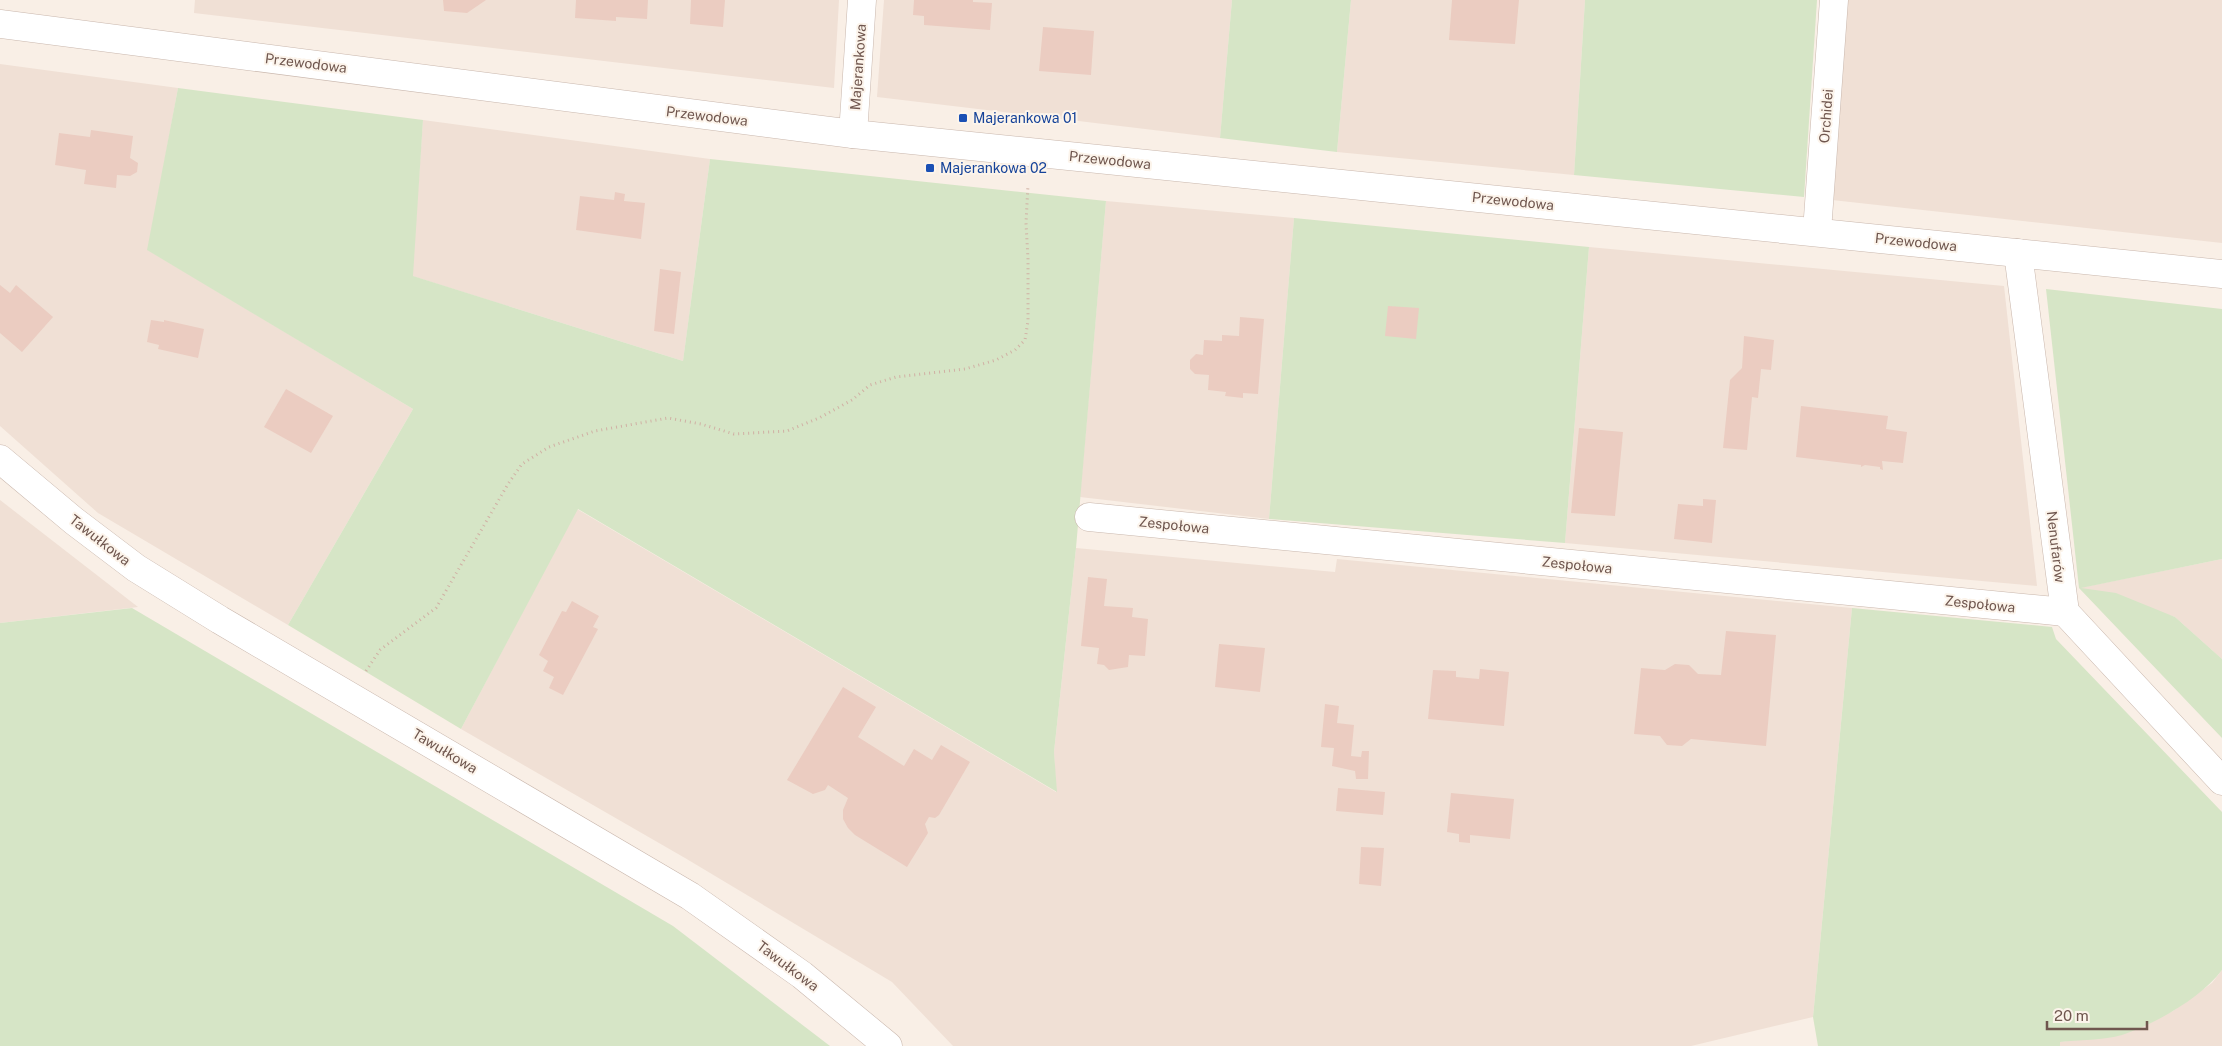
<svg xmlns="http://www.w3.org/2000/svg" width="2222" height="1046" font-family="'Public Sans',sans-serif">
  <rect width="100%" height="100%" fill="#f9efe6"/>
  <g fill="#f0e0d5">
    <polygon points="195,0 839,0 834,88 194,13"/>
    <polygon points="884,0 1232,0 1220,138 877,97"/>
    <polygon points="1351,0 1585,0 1574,175 1337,152"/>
    <polygon points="1847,0 2222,0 2222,243 1832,200"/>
    <polygon points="0,64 178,88 148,250 413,409 288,625 98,513 0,426"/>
    <polygon points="423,120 710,159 683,361 412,276"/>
    <polygon points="1106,201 1294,218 1269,519 1080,497"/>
    <polygon points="1589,247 2004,286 2037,586 1565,543"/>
    <polygon points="0,500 138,607 0,623"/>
    <polygon points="577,509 1056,792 1054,752 1076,548 1335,572 1337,559 1852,608 1813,1017 1691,1046 953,1046 892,982 685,858 461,729"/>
    <polygon points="2222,559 2222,659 2175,617 2079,588"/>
    <polygon points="2222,970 2222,1046 2060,1046 2059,1042 2121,1035 2173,1011 2212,983"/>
  </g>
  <g fill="#d6e5c6">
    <polygon points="1232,0 1351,0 1337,152 1220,138"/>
    <polygon points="1585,0 1817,0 1804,197 1574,175"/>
    <polygon points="178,88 423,120 413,276 683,361 710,159 1106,201 1076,548 1054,752 1057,792 578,509 461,729 288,625 413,409 147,250"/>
    <polygon points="1294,218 1589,247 1565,543 1269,519"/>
    <polygon points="2046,289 2222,309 2222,559 2081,588 2116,593 2175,617 2222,659 2222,738 2079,588"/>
    <polygon points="132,608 673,926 830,1046 0,1046 0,623"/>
    <path d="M1852 608 2052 627 2056 639 2222 812V970C2201 998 2155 1024 2122 1035 2104 1040 2078 1040 2060 1042V1046H1818L1813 1017Z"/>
  </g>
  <g fill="#ebccc1">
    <polygon points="443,0 486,0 467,13 444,11"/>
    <polygon points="576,0 648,0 647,19 616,17 616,21 575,18"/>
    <polygon points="691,0 725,0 723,27 690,24"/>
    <polygon points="914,0 973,0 973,2 992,3 990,30 924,25 924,16 913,15"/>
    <polygon points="1452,0 1519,0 1515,44 1449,40"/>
    <polygon points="1043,27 1094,31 1091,75 1039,71"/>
    <polygon points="91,130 133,136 130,158 138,163 137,172 130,176 117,175 116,188 84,184 86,170 55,165 59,133 90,137"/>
    <polygon points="615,192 625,194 624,201 645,203 641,239 576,230 580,196 614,200"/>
    <polygon points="660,269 681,272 674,334 654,331"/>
    <polygon points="0,285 10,293 16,285 53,317 22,352 0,333"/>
    <polygon points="1388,306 1419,308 1416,339 1385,336"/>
    <polygon points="1240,317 1264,319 1258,394 1243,393 1243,398 1225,396 1226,392 1208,390 1209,375 1195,374 1190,369 1190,360 1196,354 1203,355 1204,340 1222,341 1222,335 1239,336"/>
    <polygon points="151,320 164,322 164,320 204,329 198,358 158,349 159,345 147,342"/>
    <polygon points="1744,336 1774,340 1771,370 1761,369 1758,398 1752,397 1747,450 1723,448 1730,380 1742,368"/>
    <polygon points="286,389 333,416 311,453 264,427"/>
    <polygon points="1801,406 1888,416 1886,429 1907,432 1903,463 1882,461 1883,470 1880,469 1880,467 1865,465 1861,467 1861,465 1796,457"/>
    <polygon points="1579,428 1623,432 1615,516 1571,513"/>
    <polygon points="1703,499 1716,500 1712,543 1674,539 1678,504 1703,506"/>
    <polygon points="1088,577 1107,579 1104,606 1133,608 1132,617 1148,619 1145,656 1129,655 1128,667 1109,670 1104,665 1097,664 1099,648 1081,646"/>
    <polygon points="572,601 599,616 593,627 598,629 563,695 549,688 554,677 543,671 548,661 539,655 562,611 566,612"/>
    <polygon points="1726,631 1776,635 1766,746 1691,739 1682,746 1667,745 1660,736 1634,734 1641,668 1665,670 1675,664 1689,665 1698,674 1721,675"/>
    <polygon points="1219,644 1265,648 1260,692 1215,687"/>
    <polygon points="1480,669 1509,672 1504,726 1428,719 1433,670 1456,671 1456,677 1479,679"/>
    <polygon points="843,687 876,707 858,737 904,766 914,749 932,760 941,745 970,762 939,815 935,818 929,817 925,824 928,833 907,867 855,835 848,828 843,819 843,810 848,798 828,785 825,790 813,794 787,780"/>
    <polygon points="1325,704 1339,706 1337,723 1354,725 1351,756 1361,757 1362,751 1369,751 1368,779 1356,779 1355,771 1332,766 1334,748 1321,747"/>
    <polygon points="1338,788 1385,792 1383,815 1336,811"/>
    <polygon points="1451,793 1514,799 1510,839 1470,835 1470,843 1459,842 1459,834 1447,832"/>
    <polygon points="1361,847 1384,848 1381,886 1359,884"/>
  </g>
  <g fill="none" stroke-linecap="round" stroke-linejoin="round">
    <g stroke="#c9b7ad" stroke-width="29">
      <g id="minor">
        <polyline points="853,134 862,0"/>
        <polyline points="1817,231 1834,0"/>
        <polyline points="2018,253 2065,612 2222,781"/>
        <polyline points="0,459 74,521 136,568 220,620 690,896 802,975 888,1046"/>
        <polyline points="1089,517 2065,612"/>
      </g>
    </g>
    <g stroke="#c9b7ad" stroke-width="29">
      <polyline id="tertiary" points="0,24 853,134 2222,274"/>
    </g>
    <polyline stroke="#d0b0a4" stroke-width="3" stroke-dasharray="1 4" stroke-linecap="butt" points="366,671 380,650 436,608 508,484 522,464 549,447 595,431 668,418 701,424 734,434 787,431 819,418 852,400 870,385 896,377 965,369 996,360 1015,350 1025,340 1028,321 1028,259 1026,223 1028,185"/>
    <use href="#minor" stroke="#fff" stroke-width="28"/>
    <use href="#tertiary" stroke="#fff" stroke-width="28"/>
  </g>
  <g fill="#1a4fb4" stroke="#fcf4eb" stroke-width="2">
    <rect x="958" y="113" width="10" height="10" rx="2.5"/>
    <rect x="925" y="163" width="10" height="10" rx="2.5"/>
  </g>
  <g text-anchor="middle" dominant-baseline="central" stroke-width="4" stroke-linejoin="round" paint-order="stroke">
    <g font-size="14" fill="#6f564e" stroke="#fcf4eb">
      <text transform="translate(306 63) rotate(7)">Przewodowa</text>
      <text transform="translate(858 67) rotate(-86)">Majerankowa</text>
      <text transform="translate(707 116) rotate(7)">Przewodowa</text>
      <text transform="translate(1826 116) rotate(-86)">Orchidei</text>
      <text transform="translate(1110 160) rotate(6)">Przewodowa</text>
      <text transform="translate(1513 201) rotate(6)">Przewodowa</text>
      <text transform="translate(1916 242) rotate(6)">Przewodowa</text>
      <text transform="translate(1174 525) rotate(6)">Zespołowa</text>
      <text transform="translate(100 540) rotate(38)">Tawułkowa</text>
      <text transform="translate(2056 547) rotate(83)">Nenufarów</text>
      <text transform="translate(1577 565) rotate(6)">Zespołowa</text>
      <text transform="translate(1980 604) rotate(6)">Zespołowa</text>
      <text transform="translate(445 751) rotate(31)">Tawułkowa</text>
      <text transform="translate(788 966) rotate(37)">Tawułkowa</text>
    </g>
    <g font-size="14" fill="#164399" stroke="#fcf4eb" text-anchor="start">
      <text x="973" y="118">Majerankowa 01</text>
      <text x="940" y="168">Majerankowa 02</text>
    </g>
  </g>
  <path d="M2047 1021v8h100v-8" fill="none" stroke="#6f564e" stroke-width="2.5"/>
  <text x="2054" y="1021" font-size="15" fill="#6f564e" stroke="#fcf4eb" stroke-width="4" paint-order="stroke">20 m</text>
</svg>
